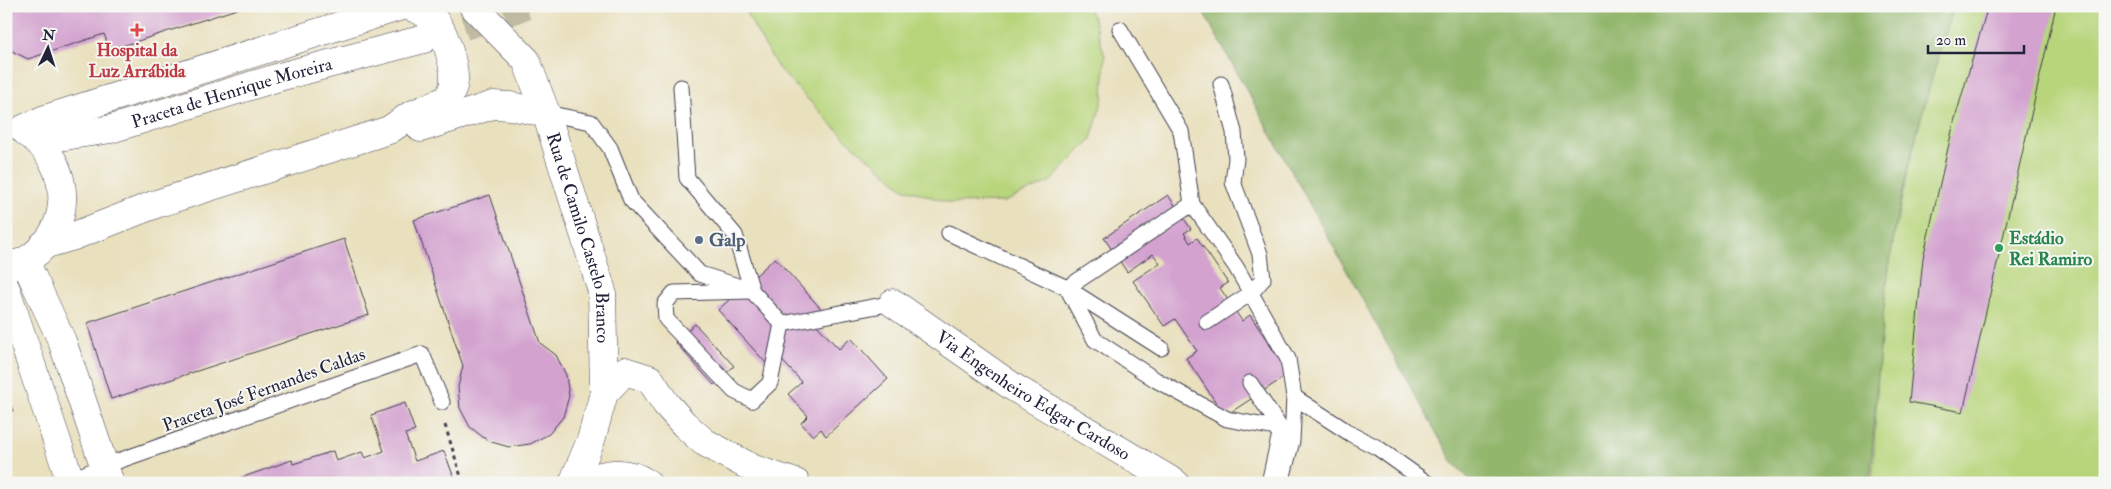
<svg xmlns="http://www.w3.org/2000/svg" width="2111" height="489" font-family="'IM FELL Double Pica',serif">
  <rect width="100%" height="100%" fill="#f6f6f2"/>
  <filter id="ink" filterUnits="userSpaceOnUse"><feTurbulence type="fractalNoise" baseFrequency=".02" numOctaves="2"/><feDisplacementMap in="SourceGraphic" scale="10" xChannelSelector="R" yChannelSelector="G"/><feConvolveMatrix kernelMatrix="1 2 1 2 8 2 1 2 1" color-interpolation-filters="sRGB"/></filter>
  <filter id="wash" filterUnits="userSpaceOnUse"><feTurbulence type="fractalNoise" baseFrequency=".0096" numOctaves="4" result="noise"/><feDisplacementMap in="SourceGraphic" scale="20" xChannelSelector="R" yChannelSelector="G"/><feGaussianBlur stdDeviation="1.12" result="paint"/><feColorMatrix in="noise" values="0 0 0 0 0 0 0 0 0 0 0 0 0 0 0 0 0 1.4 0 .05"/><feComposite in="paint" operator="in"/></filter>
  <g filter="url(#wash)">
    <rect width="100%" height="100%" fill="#e9e0bd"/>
    <g fill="#b8d57c" stroke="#6d7c5c">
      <polygon points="764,6 1086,6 1093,17 1105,56 1103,98 1091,139 1051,181 1004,202 950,203 903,188 845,138 778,68 746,13"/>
      <path d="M1954 6H2105V483H1872C1876 424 1877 364 1884 305 1896 203 1923 104 1954 6Z"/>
    </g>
    <path fill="#92b66c" stroke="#5a6c54" d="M1200 6H1954C1935 66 1917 127 1903 189 1882 285 1877 385 1870 483H1473L1453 463Z"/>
    <g id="blocks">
      <g fill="#d3a2cf">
        <polygon points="6,6 243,6 243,7 110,50 104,34 28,59 6,48"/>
        <polygon points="1988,6 2056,6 1963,412 1909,402 1923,258 1954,122"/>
        <polygon points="490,195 540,343 556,355 566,375 569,396 563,417 549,434 530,444 509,447 488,441 470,427 460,408 458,387 463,366 414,220"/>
        <polygon points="1168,195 1191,229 1184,233 1190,243 1197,238 1228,283 1220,288 1242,321 1250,315 1289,374 1225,416 1186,358 1197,351 1175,319 1164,326 1133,281 1160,263 1153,254 1127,272 1104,238"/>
        <polygon points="344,239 369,315 111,399 87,323"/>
        <polygon points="775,258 823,311 813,321 839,349 851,338 888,379 826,436 821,429 813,436 801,423 808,416 788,394 802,382 776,354 766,363 718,310"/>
        <polygon points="695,324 734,366 714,385 675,342"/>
        <polygon points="6,392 13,411 6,414"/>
        <polygon points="405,403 415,431 405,434 415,461 444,451 456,483 226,483 292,460 293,464 333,451 336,461 362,452 365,458 384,451 371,415"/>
      </g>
    </g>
  </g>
  <g filter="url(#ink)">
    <use href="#blocks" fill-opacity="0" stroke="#403e4e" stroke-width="1"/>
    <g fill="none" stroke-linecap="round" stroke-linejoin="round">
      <polyline stroke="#c1baa3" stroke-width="28" stroke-dasharray="28 14" stroke-linecap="butt" points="424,39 526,6"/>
      <g stroke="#403e4e" stroke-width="17">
        <g id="lane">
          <polyline points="1120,29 1181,131 1192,204 1236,267 1288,359 1294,397 1292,441 1281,483"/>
          <polyline points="681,87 687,178 735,235 752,291 782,324"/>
          <polyline points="546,113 591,122 610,148 631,200 700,274 741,287"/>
          <polyline points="1192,204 1067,288 1095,340 1156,380 1227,419 1281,429"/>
          <polyline points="949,233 1067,288 1161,348"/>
          <polyline points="752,291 674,293 665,304 666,319 734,391 752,400 770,383 782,324"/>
          <polyline points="1207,322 1251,293 1263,279 1260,254 1233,182 1236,159 1234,132 1221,84"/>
          <polyline points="782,324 893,303"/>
          <polyline points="1250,383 1281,429 1269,483"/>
          <polyline points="1294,397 1351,434 1378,448 1427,483"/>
          <polyline points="70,480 104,466 422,354 442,402"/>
        </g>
      </g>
      <g stroke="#403e4e" stroke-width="29">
        <g id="street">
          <polyline points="25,261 62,341 110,483"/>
          <polyline points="6,289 71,483"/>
        </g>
      </g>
      <g stroke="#403e4e" stroke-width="29">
        <g id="secondary">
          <path id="s1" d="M473 6 526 60 546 113 602 291 604 393 591 440 573 483"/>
          <polyline points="421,128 493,105 510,106 546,113"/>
          <polyline points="23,129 45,119 402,6"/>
          <path id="s2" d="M39 140 111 129 279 77 424 39"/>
          <path d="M43 245 74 236 156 204 389 130 411 115 448 99C451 93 454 87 454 81 455 66 445 32 435 21 427 13 418 9 408 6"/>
          <path d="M6 266C12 264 20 264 25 261 76 231 73 163 26 132"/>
        </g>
      </g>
      <g stroke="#403e4e" stroke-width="29">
        <g id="primary">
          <path id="s3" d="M893 303 1013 387 1175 483"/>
          <polyline points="604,393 625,371 650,379 666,404 684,424 704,442 754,469 796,483"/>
          <path d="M583 483C604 472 626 470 647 483"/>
        </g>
      </g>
      <polyline stroke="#403e4e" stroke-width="3" stroke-dasharray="4 4" stroke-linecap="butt" points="445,425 463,483"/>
      <use href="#lane" stroke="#fff" stroke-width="15"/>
      <use href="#street" stroke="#fff" stroke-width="28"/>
      <use href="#secondary" stroke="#fff" stroke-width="28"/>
      <use href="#primary" stroke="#fff" stroke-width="28"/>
    </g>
  </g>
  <path fill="#e0444e" stroke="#f6f6f2" stroke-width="2" d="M134.5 22.5h5v5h5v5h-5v5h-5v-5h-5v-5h5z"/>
  <circle fill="#5c6f8a" stroke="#f6f6f2" stroke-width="2" cx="699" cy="240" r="5"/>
  <circle fill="#2e9e5b" stroke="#f6f6f2" stroke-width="2" cx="1999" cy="248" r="5"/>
  <g text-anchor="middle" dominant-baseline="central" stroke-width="4" stroke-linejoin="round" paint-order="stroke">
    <g font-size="18" font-weight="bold" fill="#be3a42" stroke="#f6f6f2">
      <text x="137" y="50">Hospital da<tspan x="137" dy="21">Luz Arrábida</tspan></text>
    </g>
    <g font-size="18" fill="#22223b" stroke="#f6f6f2">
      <text stroke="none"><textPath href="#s2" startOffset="199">Praceta de Henrique Moreira</textPath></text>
      <text stroke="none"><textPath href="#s1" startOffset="262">Rua de Camilo Castelo Branco</textPath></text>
      <text transform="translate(264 390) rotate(-20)">Praceta José Fernandes Caldas</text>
      <text stroke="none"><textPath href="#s3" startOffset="168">Via Engenheiro Edgar Cardoso</textPath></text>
    </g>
    <g font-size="18" font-weight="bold" fill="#27864d" stroke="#f6f6f2" text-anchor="start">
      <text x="2009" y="238">Estádio<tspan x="2009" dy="21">Rei Ramiro</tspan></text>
    </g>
    <g font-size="18" font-weight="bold" fill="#4e5e75" stroke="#f6f6f2" text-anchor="start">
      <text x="709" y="240">Galp</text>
    </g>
  </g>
  <rect width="2111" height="489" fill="none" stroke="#f6f6f2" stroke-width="25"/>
  <g transform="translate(48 48) rotate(4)" stroke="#f6f6f2" stroke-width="4" paint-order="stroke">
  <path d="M0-4L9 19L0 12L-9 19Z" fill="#22223b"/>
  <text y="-8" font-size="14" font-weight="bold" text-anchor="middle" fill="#22223b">N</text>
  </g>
  <path d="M1928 45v8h96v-8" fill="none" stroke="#22223b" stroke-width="2.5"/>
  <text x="1936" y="45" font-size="15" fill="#22223b" stroke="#f6f6f2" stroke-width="4" paint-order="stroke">20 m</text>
</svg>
